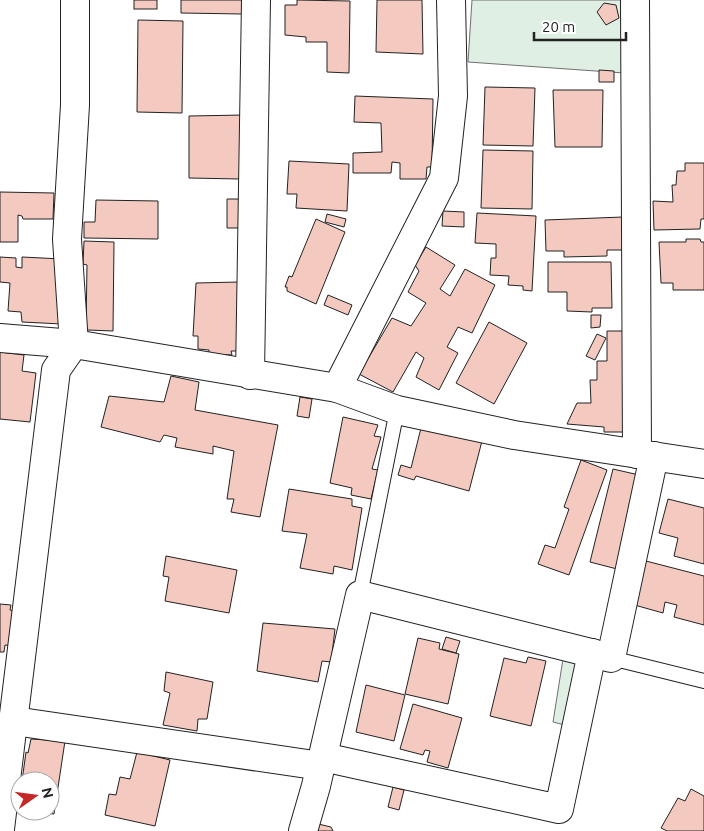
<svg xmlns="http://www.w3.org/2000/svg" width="704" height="831" font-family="Ubuntu,sans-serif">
  <rect width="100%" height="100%" fill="#fff"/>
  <g fill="#e0efe3" stroke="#6f6f6f">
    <polygon points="472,0 625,0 624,73 468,62"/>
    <polygon points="563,659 585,664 573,727 553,722"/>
  </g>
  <g fill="#f3c9c0" stroke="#222">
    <rect x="134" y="0" width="23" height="9"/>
    <polygon points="181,0 242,0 242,14 181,13"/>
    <polygon points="297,0 350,1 349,73 327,72 327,42 306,42 306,37 285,35 285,5 297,5"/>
    <polygon points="377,0 422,0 423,54 376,52"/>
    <polygon points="604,3 616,5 619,18 606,25 597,12"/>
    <polygon points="138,20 183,21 182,113 137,112"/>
    <polygon points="599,70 614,71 614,82 599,82"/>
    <polygon points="485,87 535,88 533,146 483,145"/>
    <polygon points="553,90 603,90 602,147 555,147"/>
    <polygon points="355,96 433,99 432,167 427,167 426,179 400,179 400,163 392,162 391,173 353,173 353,153 382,152 381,123 354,122"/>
    <polygon points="244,115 240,179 189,178 189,116"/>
    <polygon points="483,150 533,151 532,209 481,208"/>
    <polygon points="289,161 349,164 347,211 296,208 297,194 287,194"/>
    <polygon points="685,163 704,163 704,219 701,219 700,229 654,230 653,201 673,202 672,185 676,185 677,171 685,171"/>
    <polygon points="0,192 54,193 53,219 23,219 22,216 18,215 18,242 0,242"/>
    <polygon points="227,199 243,199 242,228 227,228"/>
    <polygon points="96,200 158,201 158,239 84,238 84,222 95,222"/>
    <polygon points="443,211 464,212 464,227 442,226"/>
    <polygon points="477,213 536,216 532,291 523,290 523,286 508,285 509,276 490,275 491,258 496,258 496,244 475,243"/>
    <polygon points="327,214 346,219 344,227 325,222"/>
    <polygon points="623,217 624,250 607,250 607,256 564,257 564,251 546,251 545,220"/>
    <polygon points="316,219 345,232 316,304 287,291 287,287 285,287 289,276 292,277"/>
    <polygon points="686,239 700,239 701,242 704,242 704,290 673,290 673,283 661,283 659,242 686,242"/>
    <polygon points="84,241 114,242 113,331 88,330 86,328 87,265 83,264"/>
    <polygon points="426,247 455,265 440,289 450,296 465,269 495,285 472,333 458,327 447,347 458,353 439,390 416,377 424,358 416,352 393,392 359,374 392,318 411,326 426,303 408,292 419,271 415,265"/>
    <polygon points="0,257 16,258 16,267 22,268 22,257 62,259 62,324 22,322 21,312 8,311 10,283 0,282"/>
    <polygon points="548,262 611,262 612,308 592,308 592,312 567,311 567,292 548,292"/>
    <polygon points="239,282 241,351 231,351 232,355 209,354 209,350 198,349 198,336 193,336 196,283"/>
    <polygon points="328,295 352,305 348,315 324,305"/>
    <polygon points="591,315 601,315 600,327 591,328"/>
    <polygon points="489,322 527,343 494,404 456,383"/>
    <polygon points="607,331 625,331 625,432 604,432 604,427 567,424 577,403 591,403 590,380 597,380 597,361 607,361"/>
    <polygon points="597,334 606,338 595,360 586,356"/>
    <polygon points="0,352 24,355 22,371 36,373 30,422 0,419"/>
    <polygon points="171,376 199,382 195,410 278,425 260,517 231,512 234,499 227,499 234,451 213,446 213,454 175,447 177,438 164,435 160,442 101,427 109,396 164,402"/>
    <polygon points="300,397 312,399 309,418 297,416"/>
    <polygon points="343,417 378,425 374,436 381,437 372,469 378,470 371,499 351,495 352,488 330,483"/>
    <polygon points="421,428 450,436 451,432 482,441 469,491 416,476 414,480 398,475 401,465 411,468"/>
    <polygon points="581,460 607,470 569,575 538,564 545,545 555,548 569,509 564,507"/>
    <polygon points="613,469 639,475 617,569 590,562"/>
    <polygon points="289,489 352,499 352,506 362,508 352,570 334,566 333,574 300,568 307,534 282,531"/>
    <polygon points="668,499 704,508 704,564 674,556 678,538 659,533"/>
    <polygon points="166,556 237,570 229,613 165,601 169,577 163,576"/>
    <polygon points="646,561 704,576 704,625 674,617 677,605 665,602 663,613 631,604"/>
    <polygon points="0,604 11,605 10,610 19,612 14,646 5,645 4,652 0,652"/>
    <polygon points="263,623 335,629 331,662 322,661 318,682 257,671"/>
    <polygon points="446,637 460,641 456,653 442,649"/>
    <polygon points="418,638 440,643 439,649 459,654 448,704 405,694"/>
    <polygon points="528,657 546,661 531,726 490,716 504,658 526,663"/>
    <polygon points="166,672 213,682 207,719 198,719 197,731 163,725 170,693 164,691"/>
    <polygon points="366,685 405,695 394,741 356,732"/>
    <polygon points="413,704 462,718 448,768 427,762 430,751 425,750 423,755 400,749"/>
    <polygon points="31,739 65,741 54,814 25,811 50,811 50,781 22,781 26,752 28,753"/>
    <polygon points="137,752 170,760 155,826 105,815 109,794 116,795 120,777 130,779"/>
    <polygon points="393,787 404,790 399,810 388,807"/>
    <polygon points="691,789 704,796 704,831 667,831 661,828 678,798 685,801"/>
    <polygon points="314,823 331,827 333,831 309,831"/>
  </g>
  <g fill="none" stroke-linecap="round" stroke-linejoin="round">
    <g stroke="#222" stroke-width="16">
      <g id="service">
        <polyline points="360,595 397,410"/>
        <polyline points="611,658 704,681"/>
      </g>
    </g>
    <g stroke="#222" stroke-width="30">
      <g id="minor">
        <polyline points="635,0 637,454"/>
        <polyline points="0,338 74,344 337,388 397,410 514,435 704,464"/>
        <polyline points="250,375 256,0"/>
        <polyline points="337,388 444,178 453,96 451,0"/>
        <polyline points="14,721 321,766"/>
        <polyline points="323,757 559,809 592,653"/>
        <polyline points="0,829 56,370 74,344 67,239 75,105 75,0"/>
        <polyline points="303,831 316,786 360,595 611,658 654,456"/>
      </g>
    </g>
    <use href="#service" stroke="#fff" stroke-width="14"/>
    <use href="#minor" stroke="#fff" stroke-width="28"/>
  </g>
  <g transform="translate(35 796) rotate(76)"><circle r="24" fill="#ffffff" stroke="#a7a7a7"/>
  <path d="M0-4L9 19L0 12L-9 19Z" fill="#c62828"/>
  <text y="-8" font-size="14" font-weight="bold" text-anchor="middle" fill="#222222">N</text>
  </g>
  <path d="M534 32v8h92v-8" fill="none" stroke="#222222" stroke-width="2.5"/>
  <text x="542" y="32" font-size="15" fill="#222222" stroke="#ffffff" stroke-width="4" paint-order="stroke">20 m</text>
</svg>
